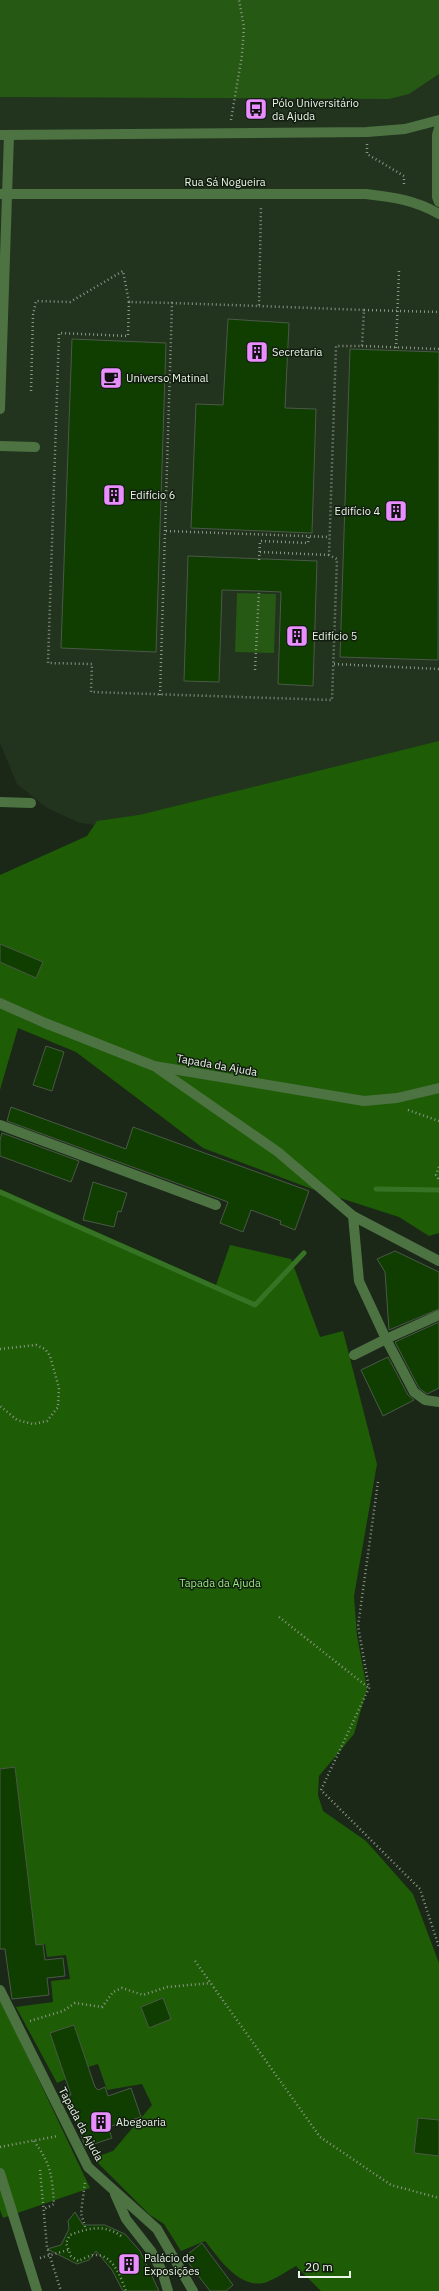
<svg xmlns="http://www.w3.org/2000/svg" width="439" height="2291" font-family="'IBM Plex Sans',sans-serif">
  <rect width="100%" height="100%" fill="#1b2818"/>
  <polygon fill="#22331e" points="439,0 439,773 103,826 80,823 47,808 17,784 0,743 0,70"/>
  <g fill="#255914">
    <polygon points="0,0 439,0 439,74 409,94 389,99 0,97"/>
    <polygon points="237,593 276,594 274,653 235,652"/>
  </g>
  <g fill="#1e5c06">
    <polygon points="439,741 439,1233 429,1236 399,1217 312,1189 203,1148 76,1052 18,1028 0,1090 0,875 87,836 97,821 139,815"/>
    <path d="M0 1189 216 1285 230 1245 291 1259 320 1337 343 1331 377 1464 354 1596 357 1636 367 1689 354 1734 319 1776 318 1795 323 1811 366 1841 413 1894 439 1963V2291H321L296 2266C287 2271 277 2278 267 2282 240 2291 219 2258 205 2241L181 2251 164 2224 150 2215 93 2158 113 2151 152 2105 142 2084 107 2090 98 2064 88 2067 74 2025 50 2033 66 2079 57 2083 16 2007 53 2002 51 1981 70 1979 66 1955 47 1957 45 1944 36 1945 15 1767 0 1769Z"/>
    <polygon points="0,1998 90,2188 3,2218 0,2210"/>
  </g>
  <g fill="none" stroke-linecap="round" stroke-linejoin="round">
    <g stroke="#367324" stroke-width="5">
      <polyline points="376,1189 439,1190"/>
      <polyline points="0,1192 255,1305 304,1253"/>
    </g>
  </g>
  <g fill="#0f3e00" stroke="#4a5947">
    <polygon points="228,319 289,323 285,408 316,409 312,533 191,528 196,404 223,405"/>
    <polygon points="72,339 166,343 156,652 61,648"/>
    <polygon points="350,349 439,352 438,660 340,657"/>
    <polygon points="188,556 317,561 313,686 278,684 281,592 259,591 222,590 219,682 184,681"/>
    <polygon points="0,944 43,962 36,978 0,962"/>
    <polygon points="46,1046 64,1052 52,1091 33,1085"/>
    <polygon points="11,1107 126,1149 133,1127 309,1191 295,1230 280,1224 281,1221 251,1210 243,1232 220,1223 228,1202 7,1121"/>
    <polygon points="2,1133 79,1161 71,1182 0,1156 0,1140"/>
    <polygon points="93,1182 127,1193 121,1212 118,1211 114,1227 83,1220"/>
    <polygon points="395,1251 439,1272 439,1309 389,1330 385,1272 377,1259"/>
    <polygon points="439,1322 439,1388 427,1394 419,1388 395,1342"/>
    <polygon points="388,1357 408,1395 414,1400 383,1416 361,1370"/>
    <polygon points="15,1767 36,1945 43,1944 45,1960 63,1958 65,1976 47,1978 49,1995 12,1999 5,1949 0,1949 0,1769"/>
    <polygon points="163,1998 171,2019 149,2028 141,2007"/>
    <polygon points="74,2025 95,2087 98,2090 105,2087 108,2096 131,2088 141,2117 108,2127 112,2138 85,2147 69,2095 71,2095 50,2033"/>
    <polygon points="418,2118 439,2120 439,2156 414,2153"/>
    <polygon points="75,2212 83,2225 105,2225 125,2234 140,2251 159,2291 123,2291 112,2270 96,2251 89,2260 77,2264 47,2249 61,2245 69,2229 68,2221"/>
    <polygon points="202,2243 233,2285 226,2291 210,2291 184,2257"/>
  </g>
  <g fill="none" stroke-linecap="round" stroke-linejoin="round">
    <g stroke="#8c9789" stroke-width="2.5" stroke-dasharray="1 3" stroke-linecap="butt">
      <polyline points="231,120 242,55 244,27 239,0"/>
      <polyline points="367,144 367,154 404,176 404,185"/>
      <polyline points="129,302 128,336 59,333 48,663 92,664 91,692 332,700 337,559 329,555 336,346 362,346 364,310 259,306"/>
      <polyline points="364,310 439,312"/>
      <polyline points="362,346 439,349"/>
      <polyline points="396,348 399,271"/>
      <polyline points="31,391 33,315 36,301 70,302 123,271 129,302 172,303"/>
      <polyline points="166,531 330,537"/>
      <polyline points="260,552 329,555"/>
      <polyline points="259,560 260,541 308,543 309,536"/>
      <polyline points="334,664 439,669"/>
      <polyline points="255,670 259,591"/>
      <polyline points="160,695 172,303 259,306 261,206"/>
      <polyline points="408,1110 439,1121"/>
      <polyline points="439,1167 436,1175 439,1180"/>
      <polyline points="0,1349 36,1345 45,1349 50,1356 59,1388 58,1407 47,1421 33,1424 17,1420 0,1406"/>
      <polyline points="378,1482 358,1626 369,1688 321,1790 420,1889 439,1947"/>
      <polyline points="279,1617 369,1688"/>
      <polyline points="195,1961 320,2137 391,2185 439,2198"/>
      <polyline points="30,2021 63,2011 75,2003 102,2007 113,1992 122,1988 143,1995 167,1987 211,1983"/>
      <path d="M34 2141C51 2164 52 2176 54 2204L44 2209"/>
      <polyline points="0,2147 58,2136"/>
      <polyline points="40,2170 47,2247 61,2291"/>
      <polyline points="85,2227 81,2213 85,2182"/>
      <path d="M121 2236C105 2224 88 2228 70 2235L66 2243 71 2256 78 2261C83 2259 90 2255 95 2255 113 2254 121 2278 126 2291"/>
      <polyline points="40,2258 68,2250"/>
    </g>
    <g stroke="#4d7343" stroke-width="10">
      <polyline points="439,128 437,135 437,197 439,202"/>
      <polyline points="0,135 367,132 405,129 439,120"/>
      <path d="M0 194H366C393 197 415 200 439 214"/>
      <polyline points="0,409 9,135"/>
      <polyline points="0,446 35,447"/>
      <polyline points="0,802 31,803"/>
      <polyline points="0,1003 45,1023 154,1066 364,1101 397,1098 439,1088"/>
      <polyline points="157,1068 278,1152 353,1216 439,1261"/>
      <polyline points="0,1125 216,1205"/>
      <polyline points="353,1216 359,1281 386,1339 354,1355"/>
      <polyline points="439,1315 386,1339 414,1392 425,1400 439,1402"/>
      <polyline points="0,1990 88,2167 157,2229 193,2291"/>
      <polyline points="0,2173 37,2291"/>
      <polyline points="115,2194 126,2219 151,2251 162,2271 168,2291"/>
    </g>
  </g>
  <defs>
    <g id="bus-square" transform="scale(1.15)"><rect x="-9" y="-9" width="18" height="18" rx="4" fill="#e88eff" stroke="#121e0f"/><path d="M-5-6H5V4H4V6H2V4H-2V6H-4V4H-5ZM-3.5-4V0h7V-4ZM-3.5 1.2v1.5H-2V1.2ZM2 1.2v1.5H3.5V1.2Z" fill="#111"/></g>
    <g id="building-square" transform="scale(1.15)"><rect x="-9" y="-9" width="18" height="18" rx="4" fill="#e88eff" stroke="#121e0f"/><path d="M-4-6H4V6H1V3H-1V6H-4ZM-2.5-4.3h1.7v1.8h-1.7ZM.8-4.3h1.7v1.8H.8ZM-2.5-1h1.7V.8h-1.7ZM.8-1h1.7V.8H.8Z" fill="#111"/></g>
    <g id="cafe-square" transform="scale(1.15)"><rect x="-9" y="-9" width="18" height="18" rx="4" fill="#e88eff" stroke="#121e0f"/><path d="M-5.5-4.5H6V0H3Q3 3.5 0 3.5H-2.5Q-5.5 3.5-5.5 0ZM3-3.2v2h1.7v-2ZM-6 4.5H4V6H-6Z" fill="#111"/></g>
  </defs>
  <g fill-rule="evenodd">
    <use href="#bus-square" x="256" y="109"/>
    <use href="#building-square" x="257" y="352"/>
    <use href="#cafe-square" x="111" y="378"/>
    <use href="#building-square" x="114" y="495"/>
    <use href="#building-square" x="396" y="511"/>
    <use href="#building-square" x="297" y="636"/>
    <use href="#building-square" x="101" y="2122"/>
    <use href="#building-square" x="129" y="2264"/>
  </g>
  <g text-anchor="middle" dominant-baseline="central" stroke-width="3" stroke-linejoin="round" paint-order="stroke">
    <g font-size="11" fill="#ecf4e9" stroke="#121e0f" text-anchor="start">
      <text x="272" y="103">Pólo Universitário<tspan x="272" dy="13">da Ajuda</tspan></text>
      <text x="272" y="352">Secretaria</text>
      <text x="126" y="378">Universo Matinal</text>
      <text x="130" y="495">Edifício 6</text>
      <text x="380" y="511" text-anchor="end">Edifício 4</text>
      <text x="312" y="636">Edifício 5</text>
      <text x="116" y="2122">Abegoaria</text>
      <text x="144" y="2258">Palácio de<tspan x="144" dy="13">Exposições</tspan></text>
    </g>
    <g font-size="11" fill="#ecf4e9" stroke="#121e0f">
      <text x="225" y="182">Rua Sá Nogueira</text>
      <text transform="translate(217 1065) rotate(10)">Tapada da Ajuda</text>
      <text transform="translate(81 2124) rotate(62)">Tapada da Ajuda</text>
    </g>
    <g font-size="11" fill="#97e881" stroke="#121e0f">
      <text x="220" y="1583">Tapada da Ajuda</text>
    </g>
  </g>
  <path d="M299 2271v6h51v-6" fill="none" stroke="#ecf4e9" stroke-width="2"/>
  <text x="305" y="2271" font-size="12" fill="#ecf4e9" stroke="#121e0f" stroke-width="3" paint-order="stroke">20 m</text>
</svg>
